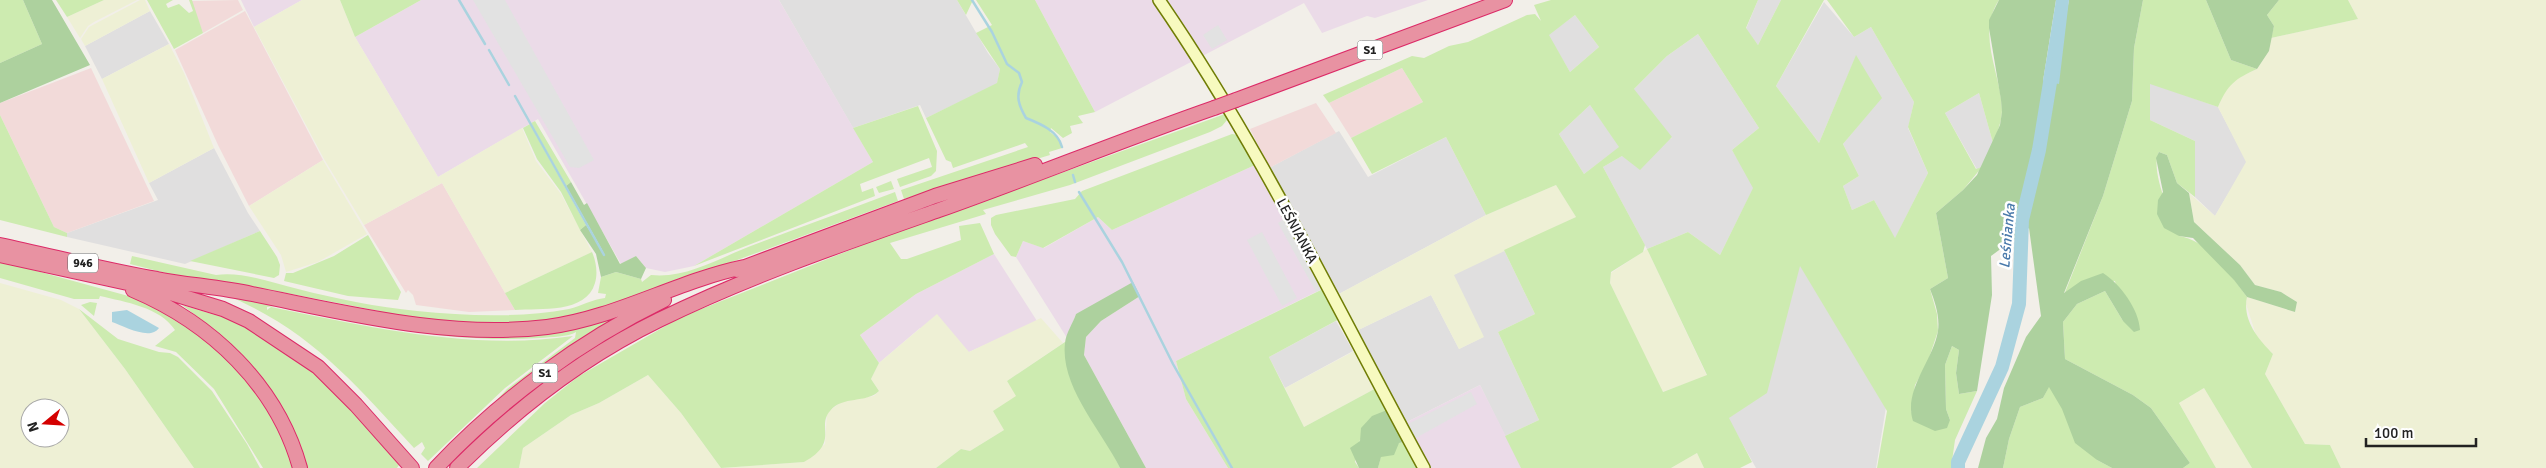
<svg xmlns="http://www.w3.org/2000/svg" width="2546" height="468" font-family="Signika,sans-serif">
	<rect width="100%" height="100%" fill="#f2efe9"/>
	<path fill="#e0dfdf" d="M779,0H957L988,53L1000,69L997,84L926,118L920,105L853,128Z
		M1758,0H1781L1758,45L1746,29Z
		M1824,2L1854,37L1871,27L1914,102L1908,128L1928,173L1895,239L1874,200L1852,210L1843,186L1859,176L1843,144L1881,98L1856,56L1819,143L1776,86Z
		M150,11L169,44L102,79L85,46Z
		M1575,15L1599,47L1570,72L1548,35Z
		M1698,34L1759,128L1732,150L1886,407L1876,468H1756L1728,418L1767,392L1753,189L1720,255L1688,232L1647,249L1603,167L1622,156L1672,138L1633,90L1667,56Z
		M2150,83L2218,107L2247,162L2215,216L2195,197V141L2150,120Z
		M1979,93L1993,143L1979,173L1945,113Z
		M1590,105L1620,147L1584,174L1559,134Z
		M1339,131L1368,177L1446,137L1486,215L1337,295L1269,168Z
		M214,148L248,213L260,231L185,264L67,237V233L158,200L149,183Z
		M1504,250L1535,314L1498,332L1539,420L1505,436L1480,385L1401,425L1352,333L1431,295L1459,349L1483,337L1453,275Z
		M1336,321L1353,351L1285,388L1269,357Z"/>
	<path fill="#f2dad9" d="M238,0L243,10L203,33L191,1Z
		M245,11L323,160L249,206L218,145L175,50Z
		M91,68L154,201L67,233L54,227L0,115V103Z
		M1402,68L1423,102L1351,138L1329,103Z
		M1316,103L1336,133L1269,168L1250,129Z
		M442,183L515,310L469,312L416,305L413,295L408,290L406,293L364,225Z"/>
	<path fill="#ebdbe8" d="M241,0H302L254,27Z
		M421,0H779L873,162L694,266L665,272L646,268L636,256L621,264L538,119L438,177L355,37Z
		M1035,0H1428L1375,18L1367,16L1322,33L1304,3L1095,112Z
		M1255,165L1322,289L1176,361L1186,399L1228,468H1146L1084,355L1086,337L1101,321L1140,296L1076,314L1067,338L1016,257L1023,241L1044,248L1098,217L1112,230Z
		M994,254L1037,321L969,352L920,328L879,363L860,335L916,294Z
		M1480,385L1522,468H1424L1401,425Z"/>
	<path fill="#eef0d5" fill-rule="evenodd" d="M104,0H137L94,22L88,26L80,38L67,17Z
		M140,0H145L150,11L85,46L81,39L89,27Z
		M302,0H340L355,37L438,177L522,128L536,161L561,194L592,252L505,293L442,183L364,225L324,159L254,27Z
		M2348,0H2546V468H2341L2330,445L2305,444L2265,374L2273,354L2257,338L2246,304L2247,297L2295,312L2297,302L2281,292L2255,285L2240,265L2194,222L2189,193L2215,216L2246,162L2218,107L2224,93L2235,79L2257,69L2269,51L2271,38L2358,19Z
		M169,44L184,73L214,148L149,183L102,79Z
		M323,160L367,234L318,262L286,272L281,255L249,206Z
		M1556,185L1576,217L1454,275L1484,337L1459,349L1431,295L1352,333L1337,295L1486,215Z
		M1647,249L1707,376L1662,392L1610,283L1611,273Z
		M0,283L61,300L79,309L125,369L194,468H0ZM30,408H60V438H30Z
		M937,314L969,352L1041,318L1063,343L1007,381L1017,396L1004,430L970,451L961,449L936,468H519L523,448L571,415L599,403L648,375L681,413L721,468L804,462L825,444L827,413L841,402L874,396L879,391L871,379L879,363Z
		M1360,348L1380,386L1304,427L1285,388Z
		M2204,388L2252,468H2216L2179,403Z
		M1697,453L1704,468H1671Z"/>
	<path fill="#cdebb0" fill-rule="evenodd" d="M0,0H23L42,44L0,63Z
		M56,0H104L67,17Z
		M147,0H173L166,4L168,8L179,4L189,13L193,11L189,0H192L203,33L174,49Z
		M340,0H421L355,37Z
		M957,0H973L966,15Z
		M976,0H1035L1095,112L1078,116L1083,123L1070,126L1072,133L1063,138L1051,128L1050,132L1060,140L1062,148L1049,152L1050,155L904,199L901,190L1028,147L1025,143L953,168L951,162L946,160L926,118L997,83L1000,69L976,33L992,25Z
		M1551,0H1758L1746,28L1758,45L1781,0H1824L1776,86L1819,143L1856,55L1882,98L1843,144L1859,176L1843,186L1852,210L1874,200L1895,238L1928,173L1908,127L1914,102L1871,27L1854,37L1827,0H1999C1976,35 2001,72 2002,110C2002,121 1997,133 1993,143L1979,93L1945,113L1976,169L1982,167L1963,190L1936,213L1948,278L1930,289L1937,314L1938,331L1927,364L1915,385L1911,412L1950,420L1946,409L1945,365L1952,346L1959,350L1956,373L1959,394L1977,391L1955,440L1951,468H1877L1887,411L1800,266L1767,393L1729,418L1752,462L1740,468H1704L1697,453L1671,468H1521L1505,436L1539,420L1498,332L1535,314L1504,250L1576,217L1556,185L1486,215L1446,137L1372,174L1351,138L1423,102L1402,68L1329,103L1323,95L1412,56L1424,58L1449,46L1468,42L1527,15L1535,14L1541,21L1534,5ZM1575,15L1599,47L1570,72L1549,35ZM1698,34L1759,128L1732,150L1753,188L1720,255L1688,232L1647,249L1707,375L1663,392L1610,283L1611,272L1643,252L1645,245L1603,167L1622,156L1640,170L1672,137L1634,89L1667,56ZM1590,105L1619,147L1584,174L1559,134Z
		M2143,0H2206L2231,60L2257,69C2235,79 2228,84 2218,107L2150,84V120L2195,141V197L2177,183L2167,155L2159,152C2149,170 2172,218 2179,236C2208,240 2231,275 2247,297C2242,320 2258,339 2273,354L2265,374L2305,444L2330,445L2341,468H2252L2204,388L2179,403L2216,468H2183L2190,463L2151,408L2133,395L2065,359L2063,322L2077,304L2105,291L2123,321L2115,281L2064,295L2103,196L2132,101L2134,48Z
		M2279,0H2348L2358,19L2271,38L2274,26L2267,15Z
		M918,106L937,151L936,171L931,176L900,187L897,179L932,167L929,158L860,184L862,192L873,188L875,196L694,266L873,162L853,128Z
		M1225,114L1227,120L1222,126L1210,132L1070,185L983,210L986,214L890,243L901,259H907L961,240L959,226L980,223L994,254L916,294L860,335L879,363L871,379L879,391C866,404 843,395 830,411C816,427 840,442 804,462L721,468L681,413L648,375L599,403L571,415L523,448L519,468H477L545,403L579,376L681,317L883,237Z
		M0,115L54,227L67,233V237L0,220Z
		M535,121L571,182L566,186L531,123Z
		M530,124L586,225L580,230L561,192L537,159L523,128Z
		M1232,134L1238,135L1255,165L1112,230L1098,217L1043,248L1023,241L1016,257L1011,256L995,234L991,225V218L996,215L1075,199L1082,191Z
		M891,181L894,189L879,193L876,187Z
		M895,192L898,201L579,318C512,330 446,323 379,314V311L234,283L174,275L130,264L132,256L216,275C242,271 272,283 298,289C337,299 377,307 417,311C467,316 520,318 569,309C581,306 593,299 605,298L606,294L598,293L601,277L616,272L641,279L642,282L651,275C688,279 722,256 756,244C802,226 849,210 895,192Z
		M260,231L277,257L280,265L279,275L274,278L190,261Z
		M368,235L401,292L398,300L348,296L284,281L286,273H293L334,256Z
		M592,252C596,261 598,273 595,283C586,314 540,308 515,310L505,293Z
		M0,261L132,297L173,315L216,348L249,382L266,406L297,468H263L214,389L176,352L155,346L175,330C160,307 125,302 100,296L99,299H74L0,278Z
		M1327,287L1343,317L1269,357L1304,427L1380,386L1392,408L1360,440L1355,462L1359,468H1228L1186,399L1176,361Z
		M151,293L235,319L311,367L401,462L397,468H304L266,390ZM179,303L222,317L182,305L223,336L178,305Z
		M226,295L441,332L627,311L571,345L493,404L507,389L575,338L576,332C568,337 551,337 540,338C451,344 362,324 275,306L267,307V310L271,307C369,327 472,351 573,336L505,388L428,461L421,454L425,448L422,442L414,448C354,383 310,330 226,295Z
		M90,302L97,303L94,316L81,305Z
		M79,309L118,339L159,352L170,353L178,357L212,391L247,444L260,468H194L125,369Z
		M1065,342L1066,359L1120,468H936L961,449L970,451L1004,430L993,411L1016,396L1007,381Z
		M2049,386L2097,460L2112,468H2003L2009,439L2020,407L2043,398Z
		M1410,441L1424,468H1378L1381,456L1399,443Z"/>
	<path fill="#add19e" d="M23,0H52L90,65L0,103V63L42,44Z
		M1999,0H2056L2043,81L2053,83L2069,0H2143L2134,48L2132,101L2103,196L2064,293L2081,281L2103,273C2120,284 2139,309 2140,330L2134,332L2123,321L2105,291L2077,304L2063,322L2065,359L2133,395L2151,408L2190,463L2183,468H2112L2097,460L2075,443L2062,409L2049,387L2043,398L2020,407L2009,439L2003,468H1978L1986,438L1997,419L2004,388L2026,337L2041,316L2029,228L1991,256L1992,295L1977,391L1959,394L1956,373L1959,350L1952,346L1945,365L1946,409L1950,420L1947,428L1935,431L1913,421C1903,390 1933,361 1938,331C1940,316 1935,302 1930,289L1948,278L1936,213L1963,190L1977,175L2000,125L2002,112L2001,100L1989,28V20Z
		M2206,0H2279L2267,15L2274,26L2269,51L2257,69L2231,60Z
		M2159,152L2167,155L2177,183L2189,193L2194,222L2240,265L2255,285L2281,292L2297,302L2295,312L2247,297L2234,280L2193,238L2179,236L2164,228L2157,214L2158,200L2163,192L2156,158Z
		M571,182L584,205L587,203L620,264L636,256L646,268L641,279L616,272L601,277L596,254L580,230L586,225L605,255L566,186Z
		M1133,282L1140,296L1101,321L1086,337L1084,355L1146,468H1120C1102,431 1060,387 1065,343C1066,333 1073,323 1076,314Z
		M1392,408L1410,441L1399,443L1394,455L1381,457L1378,468H1359L1350,448L1360,441L1361,428L1372,416Z"/>
	<path fill="#e2e2e2" d="M473,0H505L594,160L579,168L570,167Z
		M1218,25L1227,40L1212,49L1203,35Z
		M1284,219L1322,289L1316,292L1278,223Z
		M1262,232L1297,298L1282,306L1247,240Z
		M1471,392L1477,404L1414,439L1406,425Z"/>
	<path fill="#aad3df" d="M2056,0H2069L2059,84L2043,81Z
		M127,310L159,328C150,341 124,326 112,322V312Z"/>
	<g fill="none" stroke-linecap="round" stroke-linejoin="round">
		<path stroke="#aad3df" stroke-width="2.5" d="M459,0L485,44
			M972,0L992,32L1007,64L1019,73L1022,82C1015,96 1019,106 1026,118C1041,124 1058,131 1062,147
			M489,50L509,85
			M515,96L604,255
			M1073,175L1075,182
			M1079,192L1122,262L1173,364L1232,468"/>
		<path stroke="#aad3df" stroke-width="14" d="M1958,468V462L2002,367L2019,304L2022,220L2039,150L2053,64"/>
		<defs>
			<path id="secondary" d="M1159,0C1261,148 1338,311 1424,468"/>
			<path id="highway" d="M1236,100L1505,0
				M0,245C52,256 104,270 157,279C188,285 220,287 252,294C348,313 448,339 547,327C616,318 677,281 744,267
				M0,255L164,291L223,309L249,321L318,367L356,405L412,468
				M737,270L935,196L1035,165
				M133,290C211,323 277,385 300,468
				M436,468C500,400 580,341 664,300
				M457,468C515,410 585,356 659,320C749,276 845,243 939,210C1032,177 1122,140 1214,108"/>
		</defs>
		<use href="#secondary" stroke="#707d05" stroke-width="14"/>
		<use href="#highway" stroke="#dc2a67" stroke-width="16"/>
		<use href="#secondary" stroke="#f7fabf" stroke-width="11"/>
		<use href="#highway" stroke="#e892a2" stroke-width="14"/>
		<defs>
			<path id="highway-bridge" d="M1214,108L1236,100"/>
		</defs>
		<use href="#highway-bridge" stroke="#dc2a67" stroke-width="16" stroke-linecap="butt"/>
		<use href="#highway-bridge" stroke="#e892a2" stroke-width="14"/>
	</g>
	<g text-anchor="middle" dominant-baseline="central" stroke-width="5" stroke-linejoin="round" paint-order="stroke">
		<g fill="#fff" stroke="#646464" stroke-width="1">
			<rect x="1357.5" y="40.5" width="25" height="19" rx="4"/>
			<rect x="68" y="253.5" width="30" height="19" rx="4"/>
			<rect x="532.5" y="363.5" width="25" height="19" rx="4"/>
		</g>
		<g font-size="12" font-weight="bold" fill="#222">
			<text x="1370" y="50">S1</text>
			<text x="83" y="263">946</text>
			<text x="545" y="373">S1</text>
		</g>
		<g font-size="14" fill="#222" stroke="#fff">
			<text transform="translate(1297 231) rotate(62)">LEŚNIANKA</text>
		</g>
		<g font-size="15" font-style="italic" fill="#4a7aab" stroke="#fff">
			<text transform="translate(2007 236) rotate(-85)">Leśnianka</text>
		</g>
	</g>
	<g transform="translate(45 423) rotate(252)"><circle r="24" fill="#ffffff" stroke="#a7a7a7"/>
	<path d="M0-4L9 19L0 12L-9 19Z" fill="#d40000"/>
	<text y="-8" font-size="14" font-weight="bold" text-anchor="middle" fill="#222222">N</text>
	</g>
	<path d="M2366 438v8h110v-8" fill="none" stroke="#222222" stroke-width="2.5"/>
	<text x="2374" y="438" font-size="15" fill="#222222" stroke="#ffffff" stroke-width="4" paint-order="stroke">100 m</text>
</svg>
